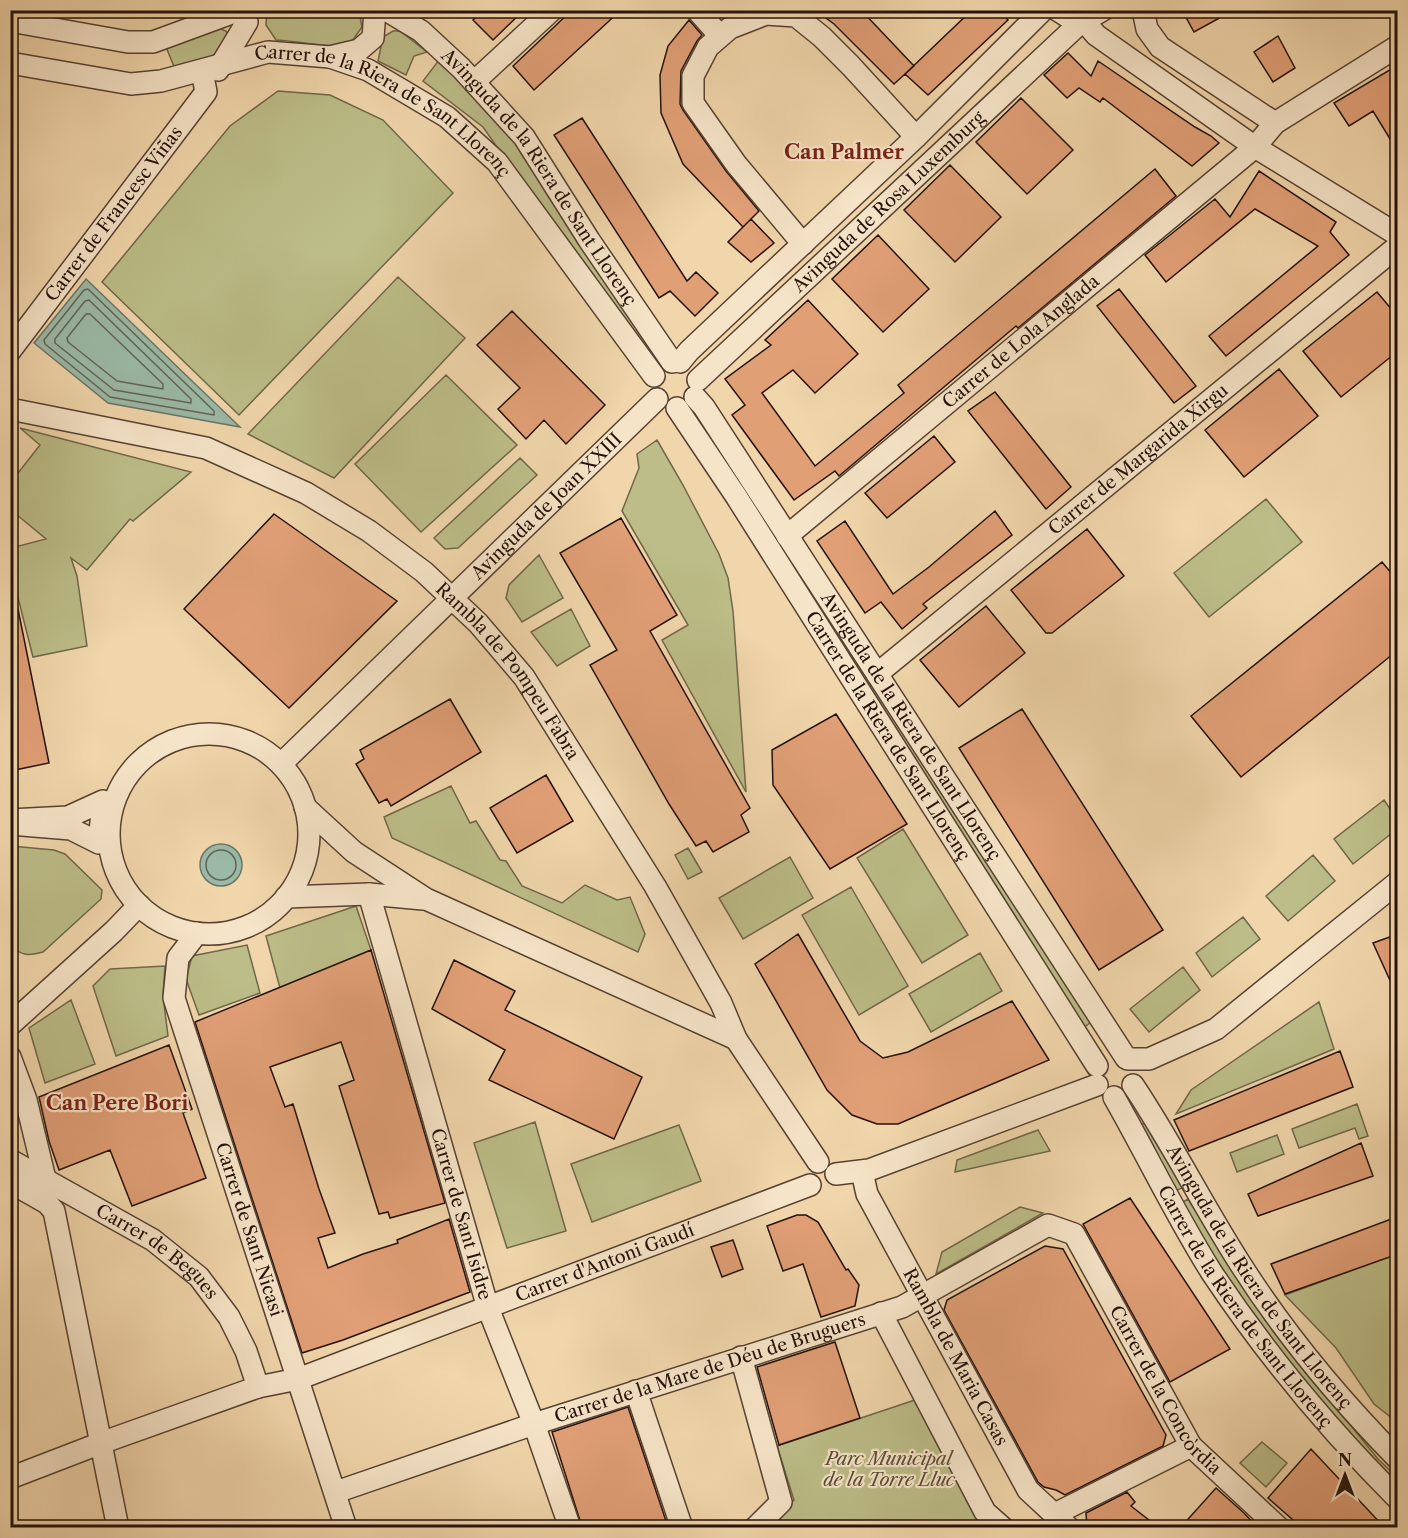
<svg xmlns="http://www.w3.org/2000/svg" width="1408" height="1538" font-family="'Libre Caslon Text',serif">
	<rect width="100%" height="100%" fill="#f1d6ab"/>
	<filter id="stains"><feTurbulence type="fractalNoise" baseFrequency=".00333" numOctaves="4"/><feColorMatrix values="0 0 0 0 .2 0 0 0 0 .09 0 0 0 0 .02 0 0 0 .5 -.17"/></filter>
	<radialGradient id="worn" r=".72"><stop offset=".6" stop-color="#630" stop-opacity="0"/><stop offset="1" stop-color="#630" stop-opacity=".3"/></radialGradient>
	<path fill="#bcbd88" stroke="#706749" stroke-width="1.5" d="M267,10L359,11L362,27L350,44C326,49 301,41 276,40L266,25Z
		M216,27L226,31L230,41L224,53L175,69L166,47Z
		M393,31H400L427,52L414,56L406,75L378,61L383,37Z
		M439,60L500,116L650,342L640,350L483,127L423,81Z
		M278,91L330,95L383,120L453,193L239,415L102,282L230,126Z
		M398,277L465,338L334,478L248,434Z
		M446,375L517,445L421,532L355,464Z
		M705,420L1091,1022L1082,1029L696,427Z
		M20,428L191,472L133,521L130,519L87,570L71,558L77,576L87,646L33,657L11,570V548L46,539L11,510V482L40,445Z
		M657,440L683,485L719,554L728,578L733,611L746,792L662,640L688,625L622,511L639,468L637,454Z
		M520,458L537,475L458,548L445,549L434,538Z
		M1266,499L1302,542L1209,617L1174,573Z
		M539,555L563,598L522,622L506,598L509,585Z
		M571,609L590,646L557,666L531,632Z
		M451,786L470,823L476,821L500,860L506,861L522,886L562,903L585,885L617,900L630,897L645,934L638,952L392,838L384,817Z
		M1384,800L1397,819V829L1353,864L1334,839Z
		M903,829L968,935L922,963L857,858Z
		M11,846L54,850L65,854L102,890L101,899L43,952C29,956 22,956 11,946Z
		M688,848L702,872L688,879L675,855Z
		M1313,855L1335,881L1288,921L1266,896Z
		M790,857L813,898L743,939L719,898Z
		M851,887L908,986L859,1015L802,915Z
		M356,906L371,950L280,988L266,936Z
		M1243,917L1260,939L1212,977L1196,953Z
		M247,945L260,993L199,1015L186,979L192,956Z
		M980,953L1002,991L931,1032L909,994Z
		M165,966L163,996L168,1036L116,1056L93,986L110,969Z
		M1183,967L1200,990L1149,1032L1130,1009Z
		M71,1000L95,1064L45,1083L29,1028Z
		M1319,1002L1334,1049L1176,1114L1191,1090Z
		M1357,1104L1368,1136L1359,1139L1355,1128L1299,1148L1292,1129Z
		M1148,1121L1182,1188L1173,1192L1139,1126Z
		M535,1122L566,1231L507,1248L474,1143Z
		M679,1125L701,1181L592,1222L571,1164Z
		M1038,1130L1050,1151L955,1172L957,1160Z
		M1277,1135L1284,1154L1237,1172L1230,1153Z
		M1188,1199L1265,1320L1378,1459L1397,1477V1490L1255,1322L1181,1203Z
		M1020,1207L1043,1213L936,1274L942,1252Z
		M1397,1254V1422L1374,1404L1336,1348L1285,1295Z
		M918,1399L988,1528H768L794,1500L777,1446Z
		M1262,1442L1287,1463L1266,1487L1240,1463Z"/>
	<path fill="#9bb9a6" stroke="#6b7668" stroke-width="1.5" d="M86,279L240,427L108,403L34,343Z
		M200 865a21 21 0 1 1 42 0a21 21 0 1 1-42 0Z"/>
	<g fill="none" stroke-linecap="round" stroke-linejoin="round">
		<path stroke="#606558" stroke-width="1.5" d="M88,289L214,411V415L110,397L45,344L44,340L84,290Z
			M89,300L191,399V403L114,390L55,343V339L85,301Z
			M86,314H90L163,384V389L117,381L68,342L67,338Z
			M206 865a15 15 0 1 1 30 0a15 15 0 1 1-30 0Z"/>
	</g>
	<path fill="#e19f76" stroke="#24110a" stroke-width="1.5" d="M483,10H524L493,40L473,20Z
		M572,10H621L534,90L513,66Z
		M815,10H861L914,66L894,84L834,24Z
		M972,10H999L1008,20L928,95L905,74Z
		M1182,10H1234L1194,32Z
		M689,20L702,35L697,41L681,71L680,104L683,110L726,171L759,211L743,227L683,164L661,113L660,75L668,46Z
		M1278,36L1295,68L1273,82L1254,52Z
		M1068,53L1091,76L1098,61L1195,127L1211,136L1219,143L1192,166L1103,98L1100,102L1079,88L1067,98L1044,75Z
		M1398,65V152L1373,111L1349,126L1334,103Z
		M1021,98L1073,150L1027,194L976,142Z
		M582,118L687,281L696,272L718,293L695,316L670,291L659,298L554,135Z
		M950,165L1001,217L955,262L904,210Z
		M1155,169L1176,196L1018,328L1016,326L839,476L835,471L794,500L732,415L745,405L725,379L771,345L765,340L808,300L858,354L815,393L793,370L762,393L815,466L904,393L898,385Z
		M1259,171L1336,222L1330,232L1349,255L1226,356L1209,336L1318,246L1255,209L1166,282L1145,255L1215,199L1230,217Z
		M751,219L774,243L751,262L728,242Z
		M878,235L929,289L883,332L832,279Z
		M1119,289L1196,386L1174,403L1097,306Z
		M1377,292L1398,317V351L1341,397L1303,351Z
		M512,311L605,405L566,444L544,420L526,439L498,409L520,388L477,345Z
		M1279,369L1318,416L1244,477L1205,430Z
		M995,392L1071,487L1046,509L968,411Z
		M934,436L955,462L887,518L865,493Z
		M995,511L1012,535L923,604L927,608L902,629L881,602L865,613L817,541L845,521L893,594L929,567Z
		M274,514L397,601L289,708L184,609Z
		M621,518L677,615L650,631L750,808L741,815L749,832L713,852L706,841L696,846L669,804L590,665L617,650L560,553Z
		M1087,529L1124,576L1052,633H1046L1011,590Z
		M1382,562L1398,581V650L1241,777L1191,716Z
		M986,606L1025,653L959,707L920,660Z
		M18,609L49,763L10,771V610Z
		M450,699L481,752L391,806L387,799L379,803L356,764L364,759L360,750Z
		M1022,709L1163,930L1099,970L959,748Z
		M836,714L907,824L830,869L773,785L772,750Z
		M546,775L573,821L517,853L490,808Z
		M798,934L860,1041L883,1058L908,1052L1012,1001L1049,1060L898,1124H877L852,1115L827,1090L755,964Z
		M1398,934V998L1373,943Z
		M371,950L445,1203L390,1218L388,1212L379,1214L339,1086L354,1080L341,1042L270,1067L285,1107L293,1104L319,1189L335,1233L318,1238L328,1268L363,1254L398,1243L397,1240L449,1219L470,1292L343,1340L302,1353L195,1022Z
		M454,960L515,991L505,1010L642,1077L614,1139L489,1080L505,1050L432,1009Z
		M169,1045L192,1109L183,1113L206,1178L132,1206L110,1150L59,1170L49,1141L39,1097Z
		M1340,1051L1353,1087L1189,1151L1174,1120Z
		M1361,1143L1373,1176L1258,1216L1248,1194Z
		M1130,1198L1230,1349L1170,1382L1083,1224Z
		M797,1215H806L818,1222L846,1270L848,1269L859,1285L855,1306L821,1317L803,1264L783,1271L767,1226Z
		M1394,1218L1398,1229V1254L1285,1294L1271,1264Z
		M733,1240L743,1269L722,1277L711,1247Z
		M1045,1246L1063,1249L1166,1435L1163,1446L1065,1495L1056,1490L1044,1487L1038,1482L944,1310L947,1300Z
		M835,1342L860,1418L779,1445L757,1367Z
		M628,1407L668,1527H582L552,1432Z
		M1311,1449L1384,1527H1301L1268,1498Z
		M1216,1488L1244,1513L1257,1527H1181Z
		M1127,1492L1135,1502L1131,1506L1158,1527H1087L1086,1513Z"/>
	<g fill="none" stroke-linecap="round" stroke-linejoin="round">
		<defs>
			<g id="street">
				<path id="s1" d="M386,10L421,31L461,68L524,137L589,240L672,362"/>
				<path d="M697,10L720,36"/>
				<path d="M1057,10L1079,24L1103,10"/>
				<path d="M1143,10L1147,29L1160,47L1275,123"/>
				<path d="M10,21L128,42H153L240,10"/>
				<path d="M1085,22L1096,35L1255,147L1398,235"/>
				<path d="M330,57L359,50L373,38L375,10"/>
				<path id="s2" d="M10,63L131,84L161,81L268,52L330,57L368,70L447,117L497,162L654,376"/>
				<path d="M218,70L247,22"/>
				<path d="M474,82L552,10"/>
				<path d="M803,244L736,164L693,103V76L708,47L730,28L766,14L796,16L822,37L851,66L916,137"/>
				<path id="s3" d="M10,351L206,92L202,71"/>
				<path d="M680,362L689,351L916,137L1043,10"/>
				<path id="s4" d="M698,380L1079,24"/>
				<path id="s5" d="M695,397L704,407L1126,1058"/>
				<path id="s6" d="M677,408L736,496L1097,1066"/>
				<path id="s7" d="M10,409L206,448L306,493L369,531L424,572L478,623L524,677L655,886L721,1003L736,1039L818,1162"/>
				<path id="s8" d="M787,536L1255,147L1275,123L1398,46"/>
				<path id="s9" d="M877,674L1398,246"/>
				<circle cx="209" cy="834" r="100"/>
				<path id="s10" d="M281,764L657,399"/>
				<path d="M305,807L354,852L426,899L736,1039"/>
				<path d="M10,820L68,817L103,801L99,843L71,829L10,824"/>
				<path id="s11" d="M369,894L488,1308L534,1424L570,1528"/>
				<path d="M286,897L369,894L423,899"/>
				<path id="s12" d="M197,933L178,958L174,998L346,1528"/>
				<path d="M10,1025L114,931L139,905"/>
				<path d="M10,1057L26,1100L45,1179"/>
				<path d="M1128,1059H1149L1216,1029L1398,882"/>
				<path id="s13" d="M1133,1085C1172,1143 1203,1206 1241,1265C1285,1334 1340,1400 1398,1459"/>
				<path id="s14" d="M1114,1097C1147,1155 1176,1216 1212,1273C1266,1354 1329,1430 1398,1499"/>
				<path id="s15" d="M10,1160L153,1240L199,1277L229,1317L246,1351L258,1387"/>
				<path id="s16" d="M862,1172L867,1194L1028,1490L1069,1528"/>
				<path d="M836,1174L869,1170L1097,1085"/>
				<path d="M10,1182L47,1203L54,1211L118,1528"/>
				<path d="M881,1313L985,1512L1003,1528"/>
				<path d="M741,1357L781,1502L755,1528"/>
				<path d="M636,1391L682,1528"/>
				<path id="s17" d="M10,1478L101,1443L258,1387L298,1379L810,1185"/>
				<path id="s18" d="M336,1492L534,1424L902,1307L1048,1225L1074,1234L1191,1446L1279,1528"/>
				<path d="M1055,1514L1191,1446"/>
			</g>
		</defs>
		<use href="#street" stroke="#574232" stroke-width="24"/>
		<use href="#street" stroke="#f6e4c8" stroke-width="21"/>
	</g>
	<g text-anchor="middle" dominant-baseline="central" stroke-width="4.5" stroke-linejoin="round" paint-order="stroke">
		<g font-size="18" fill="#24110a" stroke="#f6e4c8">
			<text stroke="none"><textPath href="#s2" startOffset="396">Carrer de la Riera de Sant Llorenç</textPath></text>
			<text stroke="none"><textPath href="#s1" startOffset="230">Avinguda de la Riera de Sant Llorenç</textPath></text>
			<text stroke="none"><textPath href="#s4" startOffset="261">Avinguda de Rosa Luxemburg</textPath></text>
			<text stroke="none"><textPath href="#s3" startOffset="172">Carrer de Francesc Viñas</textPath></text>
			<text stroke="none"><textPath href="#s8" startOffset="304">Carrer de Lola Anglada</textPath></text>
			<text stroke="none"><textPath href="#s9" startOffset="338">Carrer de Margarida Xirgu</textPath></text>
			<text stroke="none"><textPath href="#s10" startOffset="370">Avinguda de Joan XXIII</textPath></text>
			<text stroke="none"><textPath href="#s7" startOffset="582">Rambla de Pompeu Fabra</textPath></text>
			<text stroke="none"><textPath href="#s5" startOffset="394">Avinguda de la Riera de Sant Llorenç</textPath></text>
			<text stroke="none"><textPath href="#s6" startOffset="390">Carrer de la Riera de Sant Llorenç</textPath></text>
			<text stroke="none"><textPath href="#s11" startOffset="333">Carrer de Sant Isidre</textPath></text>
			<text stroke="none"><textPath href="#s12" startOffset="315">Carrer de Sant Nicasi</textPath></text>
			<text stroke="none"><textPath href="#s15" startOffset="174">Carrer de Begues</textPath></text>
			<text stroke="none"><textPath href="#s17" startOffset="633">Carrer d'Antoni Gaudí</textPath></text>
			<text stroke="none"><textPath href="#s13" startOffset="230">Avinguda de la Riera de Sant Llorenç</textPath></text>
			<text stroke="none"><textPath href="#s14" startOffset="248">Carrer de la Riera de Sant Llorenç</textPath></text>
			<text stroke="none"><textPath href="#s16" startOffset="208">Rambla de Maria Casas</textPath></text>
			<text stroke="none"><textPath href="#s18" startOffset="394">Carrer de la Mare de Déu de Bruguers</textPath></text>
			<text stroke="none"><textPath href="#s18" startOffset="972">Carrer de la Concòrdia</textPath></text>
		</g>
		<g font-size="18" font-style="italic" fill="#594d36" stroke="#f6e4c8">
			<text x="889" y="1459">Parc Municipal<tspan x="889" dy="21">de la Torre Lluc</tspan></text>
		</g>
		<g font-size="20" font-weight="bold" fill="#7a1f14" stroke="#f6e4c8">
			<text x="844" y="152">Can Palmer</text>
			<text x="117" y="1103">Can Pere Bori</text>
		</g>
	</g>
	<rect width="1408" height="1538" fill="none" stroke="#f1d6ab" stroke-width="36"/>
	<rect x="12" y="12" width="1384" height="1514" fill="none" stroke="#24110a" stroke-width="3"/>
	<rect x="18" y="18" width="1372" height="1502" fill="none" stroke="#24110a" stroke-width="1.5"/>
	<g transform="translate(1345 1475)" stroke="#f6e4c8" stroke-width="4.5" paint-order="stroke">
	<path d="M0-4.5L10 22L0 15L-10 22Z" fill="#24110a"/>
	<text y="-9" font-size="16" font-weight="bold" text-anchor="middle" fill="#24110a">N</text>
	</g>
	<rect width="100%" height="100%" filter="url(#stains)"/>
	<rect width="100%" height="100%" fill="url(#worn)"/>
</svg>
